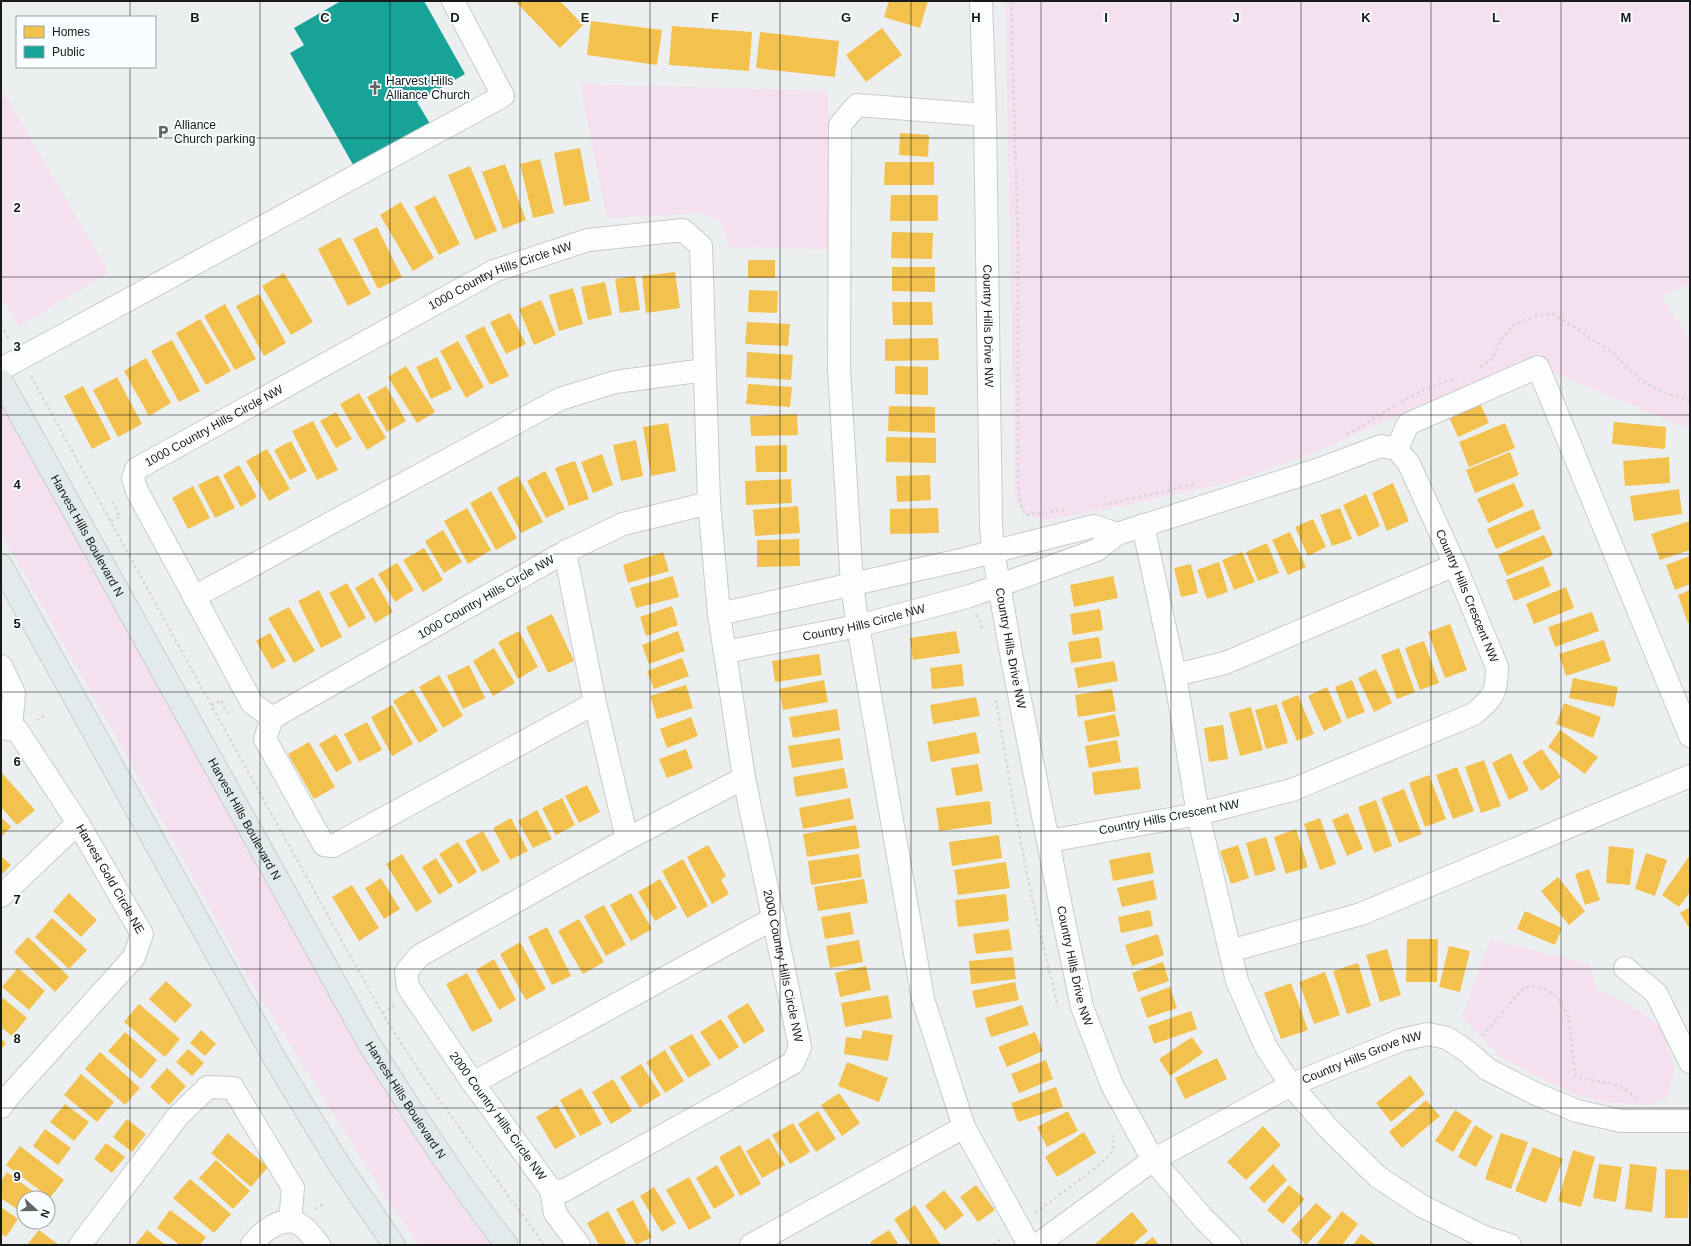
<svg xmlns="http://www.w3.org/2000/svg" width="1691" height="1246" font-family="Arial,sans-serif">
	<rect width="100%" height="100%" fill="#eceff0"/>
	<path fill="#f5e0ef" d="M1005,1H1690V284L1661,296L1690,341V429L1552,372L1541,352L1323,449L1236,481L1112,508L1045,520L1026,515L1014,495L1012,333Z
		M580,84L828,91L830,249L729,247L720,221L703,213L607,218Z
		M1,88L109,273L19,326L1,296Z
		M1,404L67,518L265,881L401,1117L464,1210L492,1245H419L393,1208L249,979L121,745L1,533Z
		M1490,940L1589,964L1597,989L1633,1007L1662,1028L1675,1069L1667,1098L1647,1105L1604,1102L1577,1095L1543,1080L1503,1059L1462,1017Z"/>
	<path fill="#f2c14e" d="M515,1H560L583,25L560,48Z
		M889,1H928L920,28L884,17Z
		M591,21L662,30L657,65L587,55Z
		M672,26L752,32L749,71L669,65Z
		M882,28L902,55L866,82L846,55Z
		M760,32L839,41L835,77L756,68Z
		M900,133L929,135L928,157L899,155Z
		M580,148L590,201L564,206L554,153Z
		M540,159L554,213L533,218L520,164Z
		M885,162H934V185H884Z
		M505,164L526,220L503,229L482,172Z
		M470,166L497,231L475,240L448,175Z
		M891,195H938V221H890Z
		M435,196L460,244L439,255L414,207Z
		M401,202L434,258L413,271L380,215Z
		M377,227L402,277L378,289L353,239Z
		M892,232L933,233L932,259L891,258Z
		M340,237L371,294L348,306L318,249Z
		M748,260H775V278H748Z
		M892,267H935V292L892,291Z
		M675,272L680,308L646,313L642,276Z
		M284,273L313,322L291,335L262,286Z
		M635,276L640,310L620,313L615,279Z
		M605,282L612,315L588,320L581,287Z
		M573,288L583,324L559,331L549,295Z
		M749,290L778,291L777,313L748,312Z
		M259,294L286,343L264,356L236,306Z
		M541,300L556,335L534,345L519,309Z
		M892,302H932L933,325H893Z
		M225,304L256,359L235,370L204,316Z
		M510,313L526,344L506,354L490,322Z
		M200,319L231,371L206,385L176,333Z
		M747,322L790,324L788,346L745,344Z
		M484,326L509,376L490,385L465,336Z
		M938,338L939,360L885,361V339Z
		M172,340L200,391L179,402L151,351Z
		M458,341L484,387L466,398L440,351Z
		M747,352L793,355L791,380L746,377Z
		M437,357L452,389L431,399L416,367Z
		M146,358L171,403L149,416L124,371Z
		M406,366L435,412L417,423L388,377Z
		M895,366L928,367V395L895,394Z
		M117,377L142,424L118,437L93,390Z
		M748,384L792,387L790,407L746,404Z
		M83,386L111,439L92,449L64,396Z
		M386,386L406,421L387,432L367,397Z
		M359,393L386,438L367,450L340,404Z
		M1478,399L1489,423L1458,437L1447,413Z
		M889,406L935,407V433L888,431Z
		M336,412L352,439L336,448L320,421Z
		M797,414L798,435L751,436L750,416Z
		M313,421L338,470L317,480L292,431Z
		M1614,422L1666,427L1665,449L1612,444Z
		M668,423L676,471L651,476L643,427Z
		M1505,423L1515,448L1469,467L1459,442Z
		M886,437L936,438V463L886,462Z
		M636,440L643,476L621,481L613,445Z
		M291,441L307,471L290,480L274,450Z
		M787,445V472H756L755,446Z
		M267,449L290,489L269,501L246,461Z
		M1510,452L1519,475L1475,493L1466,470Z
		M602,454L613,485L593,493L581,462Z
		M1669,457L1670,483L1625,486L1623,461Z
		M575,461L589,499L569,506L555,468Z
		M239,465L257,497L241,507L223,475Z
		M545,471L565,509L546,518L527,481Z
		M218,475L235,508L215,518L198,485Z
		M930,475L931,500L897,502L896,476Z
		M518,476L543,522L521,533L497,488Z
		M791,479L792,503L746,505L745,481Z
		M1393,483L1409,521L1387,531L1372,493Z
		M1514,483L1524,506L1488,523L1477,499Z
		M193,486L210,518L188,529L172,498Z
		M1679,489L1682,514L1634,521L1630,496Z
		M491,491L517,538L496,550L470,503Z
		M1366,494L1380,526L1358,537L1343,505Z
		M798,506L800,533L755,536L753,510Z
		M467,508L491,550L468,564L444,521Z
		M938,508L939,533L890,534V509Z
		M1340,508L1352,539L1332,546L1320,515Z
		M1533,509L1541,529L1496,549L1487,529Z
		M1313,519L1326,547L1308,556L1295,527Z
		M1690,521V550L1660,560L1651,534Z
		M443,530L462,562L444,573L425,541Z
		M1290,532L1306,567L1288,575L1272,540Z
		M1544,535L1553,555L1507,576L1498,555Z
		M799,539L800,566L757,567V540Z
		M1267,543L1279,573L1258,581L1246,552Z
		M424,548L443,580L423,592L403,560Z
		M663,552L669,571L628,583L623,565Z
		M1242,552L1255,582L1234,590L1222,560Z
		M1690,556V584L1675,590L1666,565Z
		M1219,562L1228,592L1207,599L1197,570Z
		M397,563L414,590L395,602L378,574Z
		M1191,564L1198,593L1181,597L1174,568Z
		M1543,566L1551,586L1514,601L1506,580Z
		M673,576L679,597L636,608L630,588Z
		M1113,576L1118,598L1074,607L1070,585Z
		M373,577L393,612L375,623L355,588Z
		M347,583L366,618L349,628L329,593Z
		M1566,587L1574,608L1534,624L1526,604Z
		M319,590L342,637L321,648L298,601Z
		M1690,590V622L1688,623L1678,595Z
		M672,606L678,625L646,636L640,617Z
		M289,607L315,651L294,663L268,618Z
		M1100,609L1103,630L1073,635L1070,614Z
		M1592,612L1599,631L1555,647L1548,627Z
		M552,614L574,661L548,673L526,627Z
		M1450,624L1467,670L1445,678L1428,632Z
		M519,631L538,667L518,679L498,642Z
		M678,631L685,651L649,664L642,645Z
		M956,631L960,653L913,660L910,638Z
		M270,633L286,661L272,669L256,641Z
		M1099,637L1102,658L1071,663L1068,642Z
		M1604,640L1611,661L1566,676L1559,654Z
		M1424,641L1439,683L1420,690L1405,648Z
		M494,648L515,683L493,696L473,661Z
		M1399,648L1415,692L1397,699L1381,655Z
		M819,654L822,675L775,682L772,661Z
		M682,658L689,676L654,689L647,671Z
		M1114,661L1118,681L1078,688L1074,668Z
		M962,664L964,686L932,689L930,668Z
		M469,665L485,698L463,709L447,676Z
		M1376,669L1392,703L1374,712L1358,678Z
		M439,675L463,716L443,728L419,687Z
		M1573,678L1618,687L1614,707L1569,698Z
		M824,680L828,702L783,710L779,689Z
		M1352,680L1365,712L1347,719L1335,687Z
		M686,685L693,708L657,719L650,696Z
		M1327,687L1342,722L1324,731L1308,696Z
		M413,689L438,731L419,743L393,701Z
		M1112,689L1116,711L1078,717L1075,695Z
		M1298,695L1314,734L1297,741L1281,702Z
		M976,697L980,716L933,724L930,705Z
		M1564,703L1601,717L1593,738L1556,724Z
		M1277,704L1288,743L1266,749L1255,710Z
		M392,705L413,744L392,756L371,717Z
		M1251,707L1263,750L1240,756L1229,713Z
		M837,709L840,730L793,738L789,717Z
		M1115,714L1120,736L1088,742L1084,721Z
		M691,717L698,736L667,748L660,729Z
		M367,722L382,750L359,762L344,734Z
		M1223,725L1228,759L1209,762L1204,728Z
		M1560,730L1598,757L1585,774L1548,747Z
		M976,732L980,753L931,762L927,742Z
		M336,734L352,763L336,772L319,744Z
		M840,738L843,760L792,768L788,746Z
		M1117,740L1121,762L1089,768L1085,746Z
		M309,742L335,787L314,799L288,754Z
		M686,749L693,768L667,778L659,759Z
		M1542,749L1561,777L1541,791L1522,762Z
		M1511,753L1529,790L1509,800L1492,763Z
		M1484,760L1501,806L1481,813L1465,767Z
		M978,764L983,791L956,796L951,768Z
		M1138,767L1141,789L1094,795L1092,772Z
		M1457,767L1474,811L1453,819L1436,775Z
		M844,768L848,788L796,797L793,777Z
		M1,772L35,810L17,825L1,807Z
		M1429,775L1446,819L1425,827L1409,783Z
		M587,785L600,812L579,823L565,796Z
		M1404,789L1422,834L1399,843L1381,798Z
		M562,798L575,825L556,835L542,808Z
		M850,798L854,819L803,829L799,808Z
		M1376,800L1392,846L1374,853L1358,807Z
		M990,801L992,824L939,831L936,808Z
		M537,810L552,839L533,848L518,821Z
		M1348,813L1363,849L1347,856L1332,820Z
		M1,817L11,827L1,837Z
		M511,818L528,851L510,860L493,828Z
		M1320,818L1336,864L1320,870L1304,824Z
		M856,825L860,848L807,857L803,834Z
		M1296,829L1308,867L1286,874L1274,837Z
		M483,831L500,862L482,872L465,841Z
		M999,835L1002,858L952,866L949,842Z
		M1266,837L1276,870L1255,876L1246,843Z
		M458,842L477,872L459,884L439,854Z
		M708,845L726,876L721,880L729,894L712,904L687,857Z
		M1238,845L1249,878L1231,884L1220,851Z
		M1609,846L1634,849L1630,885L1606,883Z
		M1150,852L1154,873L1113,881L1109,860Z
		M1646,853L1667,860L1655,896L1635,889Z
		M402,854L432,902L416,912L386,864Z
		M859,854L862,877L811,885L808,861Z
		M1690,855V892L1679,907L1662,895Z
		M1,856L11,865L1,875Z
		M436,858L453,886L439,895L422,867Z
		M683,859L708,906L687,918L662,871Z
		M1006,862L1010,888L958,895L954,870Z
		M1589,869L1600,900L1585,905L1575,874Z
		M1558,877L1585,911L1569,925L1541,891Z
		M381,878L400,909L384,919L365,888Z
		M660,879L677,908L655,921L638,892Z
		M864,879L868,903L818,911L814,887Z
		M1153,880L1157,899L1122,907L1117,888Z
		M352,885L379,928L359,941L332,897Z
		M69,893L97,920L81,937L53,911Z
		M631,893L652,929L631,941L610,905Z
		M1006,894L1009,921L958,927L955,900Z
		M604,905L626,945L606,956L584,916Z
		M1690,907V929L1680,913Z
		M1150,910L1153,926L1121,933L1118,917Z
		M1525,911L1562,928L1555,945L1517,929Z
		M850,912L854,934L825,939L821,917Z
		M52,918L87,950L69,969L35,937Z
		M579,919L604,962L583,974L558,931Z
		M547,927L571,976L552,985L528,937Z
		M1009,929L1012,950L976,954L973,934Z
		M1158,934L1164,955L1132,966L1125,945Z
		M28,937L69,977L55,992L14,952Z
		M1407,939H1438L1437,982H1406Z
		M859,940L863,962L830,968L826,946Z
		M520,942L546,989L526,1000L500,954Z
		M1449,946L1470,951L1460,992L1439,987Z
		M1387,949L1401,995L1380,1002L1366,955Z
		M1013,957L1016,979L971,984L969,961Z
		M494,959L516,1000L499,1010L476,970Z
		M1163,962L1169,981L1138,992L1132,973Z
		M1358,963L1371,1006L1347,1014L1333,971Z
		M866,966L871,990L840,997L835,973Z
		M18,968L45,991L29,1010L2,987Z
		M1325,972L1340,1015L1314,1024L1299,982Z
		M467,973L493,1021L472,1032L446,984Z
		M166,981L192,1005L175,1023L149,999Z
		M1015,982L1019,1000L976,1008L972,991Z
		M1291,983L1308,1030L1281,1039L1264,993Z
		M1170,987L1177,1008L1147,1018L1140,998Z
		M888,995L892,1018L845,1027L841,1003Z
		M3,998L27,1018L12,1036L1,1027V1000Z
		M748,1003L765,1031L744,1044L727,1016Z
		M139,1004L180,1039L165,1057L124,1022Z
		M1022,1005L1029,1025L991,1037L985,1018Z
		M1191,1011L1197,1029L1154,1044L1148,1026Z
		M721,1019L739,1047L719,1060L700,1032Z
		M201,1030L216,1044L205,1056L190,1043Z
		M863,1030L893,1035L888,1061L844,1054L846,1037L861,1039Z
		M125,1032L157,1060L141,1079L108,1051Z
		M1035,1032L1043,1051L1007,1067L998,1047Z
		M692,1034L711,1065L688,1078L669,1047Z
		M1192,1037L1203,1053L1170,1076L1159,1059Z
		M1,1039L6,1043L1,1049Z
		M188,1049L204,1063L192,1076L176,1062Z
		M665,1050L684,1081L665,1093L646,1062Z
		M100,1052L140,1088L125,1105L85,1069Z
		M1217,1058L1227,1079L1185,1099L1175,1078Z
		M1046,1060L1053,1079L1019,1093L1011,1074Z
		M847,1062L888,1078L879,1102L838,1086Z
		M641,1064L661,1095L640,1108L620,1077Z
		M167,1068L186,1086L169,1105L150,1087Z
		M81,1074L114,1102L97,1122L64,1095Z
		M1410,1075L1425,1094L1391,1122L1376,1103Z
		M613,1079L632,1111L611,1124L592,1092Z
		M1056,1087L1063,1107L1018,1122L1011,1103Z
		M581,1088L602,1124L580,1136L560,1100Z
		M839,1093L860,1123L842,1136L821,1105Z
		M1426,1100L1440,1116L1402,1148L1389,1132Z
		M65,1104L89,1122L74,1141L50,1122Z
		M557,1105L576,1137L555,1149L536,1117Z
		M1455,1110L1472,1121L1453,1152L1435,1141Z
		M818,1111L836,1139L816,1152L798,1124Z
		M1068,1111L1078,1131L1047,1147L1037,1127Z
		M127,1119L146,1134L132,1152L113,1137Z
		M793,1123L810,1152L790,1164L772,1135Z
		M1475,1125L1493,1136L1476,1167L1458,1157Z
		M1263,1126L1281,1145L1246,1180L1227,1162Z
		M45,1129L71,1148L58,1165L33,1146Z
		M1084,1132L1096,1153L1057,1177L1045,1157Z
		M228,1133L268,1167L251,1187L211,1153Z
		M1501,1133L1528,1142L1511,1189L1485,1179Z
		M769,1138L785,1165L762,1178L746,1151Z
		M106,1143L125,1157L112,1173L94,1159Z
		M740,1145L761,1184L740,1196L719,1157Z
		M20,1146L64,1180L50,1198L6,1165Z
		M1533,1147L1563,1159L1546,1203L1515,1191Z
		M1573,1150L1595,1157L1581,1207L1558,1201Z
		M216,1160L250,1191L233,1209L199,1178Z
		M1273,1164L1287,1180L1264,1203L1249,1188Z
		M1599,1164L1622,1167L1616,1202L1593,1198Z
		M1630,1164L1657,1167L1652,1212L1625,1209Z
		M717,1165L735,1196L714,1209L696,1178Z
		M1665,1169L1689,1170L1688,1218H1665Z
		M7,1172L42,1198H24V1214L1,1198V1181Z
		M689,1177L711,1218L689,1230L666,1190Z
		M190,1179L231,1214L214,1233L173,1198Z
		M976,1185L995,1210L978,1222L960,1197Z
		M1289,1185L1305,1199L1283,1224L1267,1210Z
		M654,1187L676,1223L662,1232L640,1196Z
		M944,1190L964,1215L945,1230L925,1206Z
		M633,1200L652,1237L636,1245L616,1209Z
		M1316,1203L1332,1217L1306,1245L1291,1230Z
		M915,1205L941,1245H911L894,1219Z
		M1,1207L18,1219L6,1237L1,1234Z
		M170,1210L206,1237L200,1245H180L157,1228Z
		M608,1211L627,1245H599L587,1223Z
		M1342,1211L1358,1224L1342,1245H1316Z
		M1132,1212L1148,1231L1132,1245H1094Z
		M39,1230L59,1245H27Z
		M147,1230L166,1245H135Z
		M889,1230L899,1245H872L870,1242Z
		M1361,1234L1376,1245H1353Z
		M1153,1237L1159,1245H1142Z"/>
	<path fill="#17a398" d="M341,1H424L465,74L417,102L432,127L356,170L290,53L304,45L294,28Z"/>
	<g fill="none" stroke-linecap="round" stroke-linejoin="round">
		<defs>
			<g id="minor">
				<path id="s1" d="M981,1L985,115L991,525L993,551L1012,659L1063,917L1082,1007L1112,1085L1153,1160L1202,1217L1230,1245"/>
				<path d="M985,115L857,105L840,125L839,369L852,585L858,626L923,999L964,1127L1029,1245"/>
				<path d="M1,369L503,96L453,1"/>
				<path d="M1397,449L1408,424L1538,367L1690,736"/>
				<path id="s2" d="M709,503L623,524L565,552L272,718L252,703L137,491L133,479L136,469L494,271L588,240L683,230L701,246L709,503L719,614L744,778L800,1047L793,1063L563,1191L551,1190L473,1083L408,987L406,972L419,956L627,839L744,778"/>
				<path d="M1143,525L1175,675L1198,814L1237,981L1266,1047L1291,1085L1328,1128L1378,1177L1422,1206L1484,1237L1510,1245"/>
				<path d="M565,552L595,703L627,839"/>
				<path d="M194,597L560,399L615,382L705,370"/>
				<path d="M719,614L965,559L1094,526L1117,534"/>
				<path id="s3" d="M725,652L858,626L970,596L1097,550L1117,534L1317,470L1381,446L1397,449L1409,464L1455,565L1497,667C1497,694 1493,697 1474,714L1292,790L1198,814L1049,841"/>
				<path d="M1,666L14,693L11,728"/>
				<path d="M1175,675L1225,663L1455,565"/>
				<path d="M272,718L265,739L324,845L333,846L595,703"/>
				<path id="s4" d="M1,728L17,730L78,823L142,934L134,957L9,1096L1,1107"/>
				<path d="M1,896L78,823"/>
				<path d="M1230,951L1361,914L1690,776"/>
				<path d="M1625,968L1656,993L1690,1062"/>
				<path d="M473,1083L774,918"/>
				<path d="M551,1190L555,1213L579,1245"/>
				<path d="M80,1245L178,1116L208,1087L233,1088L293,1188L290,1221"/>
				<path d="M252,1245C262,1231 284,1213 302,1226C309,1231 314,1238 319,1245"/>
				<path d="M751,1245L964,1127"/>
				<path id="s5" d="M1037,1245L1153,1160L1291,1085L1401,1040L1428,1034L1447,1038L1468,1052L1487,1069L1536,1094L1577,1111L1621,1121H1690"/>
			</g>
			<g id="major">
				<path id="s6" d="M1,380L368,1042C412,1111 455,1180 507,1245"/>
				<path d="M1,565L276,1061L338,1163L394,1245"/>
			</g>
		</defs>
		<use href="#minor" stroke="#c8cacb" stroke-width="24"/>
		<use href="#major" stroke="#c9cbcc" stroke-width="24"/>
		<path stroke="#d7d7d7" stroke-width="2.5" stroke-dasharray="3 3" stroke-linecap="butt" d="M1011,1L1018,243V482L1020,504L1026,515L1064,510
			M1,325L10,341
			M1480,367L1493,358L1500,341L1513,325L1536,316L1554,314L1612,352L1639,379L1658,390L1690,401
			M31,376L211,705L382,1013L423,1077L544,1245
			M1401,402L1425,389L1457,377
			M1346,434L1359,428L1397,404
			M1103,505L1196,484
			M111,521L120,517L113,503L118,500
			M976,615L979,618L983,631
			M996,700L1014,807L1031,894L1058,1007
			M211,705L221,700L227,713L232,711
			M36,720L46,715
			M382,1013L396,1005
			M1482,1036L1524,988L1534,986L1543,988L1557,997L1569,1018L1575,1075C1597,1086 1617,1077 1636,1099
			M315,1209L325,1203
			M1035,1213L1097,1167L1110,1155L1114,1146L1113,1135
			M993,1245L1002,1238"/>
		<use href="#minor" stroke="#fcfdfd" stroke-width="22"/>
		<use href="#major" stroke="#e2eaec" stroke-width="22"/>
	</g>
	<path fill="none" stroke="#17191a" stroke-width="1" stroke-opacity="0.55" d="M130,1V17M260,1V1245M390,1V1245M520,1V1245M650,1V1245M780,1V1245M911,1V1245M1041,1V1245M1171,1V1245M1301,1V1245M1431,1V1245M1561,1V1245M130,67V1245M1,138H1690M1,277H1690M1,415H1690M1,554H1690M1,692H1690M1,831H1690M1,969H1690M1,1108H1690"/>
	<defs>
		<symbol id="church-bare" viewBox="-9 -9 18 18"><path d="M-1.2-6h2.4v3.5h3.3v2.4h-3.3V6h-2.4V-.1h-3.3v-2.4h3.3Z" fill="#626465" stroke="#f8fdff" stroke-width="2.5" paint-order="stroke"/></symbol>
		<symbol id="parking-bare" viewBox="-9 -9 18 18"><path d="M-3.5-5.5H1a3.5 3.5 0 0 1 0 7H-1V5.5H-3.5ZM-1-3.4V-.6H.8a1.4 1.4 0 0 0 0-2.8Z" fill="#626465" stroke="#f8fdff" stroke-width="2.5" paint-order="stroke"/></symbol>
	</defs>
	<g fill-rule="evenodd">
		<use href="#church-bare" x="365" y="78" width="20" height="20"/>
		<use href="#parking-bare" x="153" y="122" width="20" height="20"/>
	</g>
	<g text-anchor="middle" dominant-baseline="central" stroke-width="4" stroke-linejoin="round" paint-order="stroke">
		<g font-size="12" fill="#17191a" stroke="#f8fdff" text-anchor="start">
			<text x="386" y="81">Harvest Hills<tspan x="386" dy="14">Alliance Church</tspan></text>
			<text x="174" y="125">Alliance<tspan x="174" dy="14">Church parking</tspan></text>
		</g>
		<g font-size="12" fill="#17191a" stroke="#f8fdff">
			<text stroke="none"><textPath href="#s2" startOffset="1192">1000 Country Hills Circle NW</textPath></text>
			<text stroke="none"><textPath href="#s1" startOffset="325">Country Hills Drive NW</textPath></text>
			<text stroke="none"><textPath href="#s2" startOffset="868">1000 Country Hills Circle NW</textPath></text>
			<text stroke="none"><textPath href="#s6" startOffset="178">Harvest Hills Boulevard N</textPath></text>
			<text stroke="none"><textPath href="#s3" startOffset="870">Country Hills Crescent NW</textPath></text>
			<text transform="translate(486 597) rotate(-30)">1000 Country Hills Circle NW</text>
			<text stroke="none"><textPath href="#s3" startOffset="142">Country Hills Circle NW</textPath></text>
			<text stroke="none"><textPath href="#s1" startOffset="649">Country Hills Drive NW</textPath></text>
			<text transform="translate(1169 817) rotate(-11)">Country Hills Crescent NW</text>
			<text stroke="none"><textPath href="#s6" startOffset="502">Harvest Hills Boulevard N</textPath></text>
			<text stroke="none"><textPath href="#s4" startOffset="192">Harvest Gold Circle NE</textPath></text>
			<text stroke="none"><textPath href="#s2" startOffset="2133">2000 Country Hills Circle NW</textPath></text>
			<text stroke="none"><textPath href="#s1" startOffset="973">Country Hills Drive NW</textPath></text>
			<text stroke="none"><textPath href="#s5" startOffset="377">Country Hills Grove NW</textPath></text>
			<text stroke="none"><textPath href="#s6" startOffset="826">Harvest Hills Boulevard N</textPath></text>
			<text transform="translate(498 1116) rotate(54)">2000 Country Hills Circle NW</text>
		</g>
	</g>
	<g font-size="13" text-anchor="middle" font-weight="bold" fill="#17191a" stroke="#f8fdff" stroke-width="4" stroke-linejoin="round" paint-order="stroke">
		<text x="195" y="22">B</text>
		<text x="325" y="22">C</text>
		<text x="455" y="22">D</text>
		<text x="585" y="22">E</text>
		<text x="715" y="22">F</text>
		<text x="846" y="22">G</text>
		<text x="976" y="22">H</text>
		<text x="1106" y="22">I</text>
		<text x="1236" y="22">J</text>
		<text x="1366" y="22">K</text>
		<text x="1496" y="22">L</text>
		<text x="1626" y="22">M</text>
		<text x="17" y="212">2</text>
		<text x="17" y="351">3</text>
		<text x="17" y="489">4</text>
		<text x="17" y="628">5</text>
		<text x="17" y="766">6</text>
		<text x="17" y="904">7</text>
		<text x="17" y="1043">8</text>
		<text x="17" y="1181">9</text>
	</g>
	<rect width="1691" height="1246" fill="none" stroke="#17191a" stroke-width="4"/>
	<rect x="16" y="16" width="140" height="52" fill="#f8fdff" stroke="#9ea2a3"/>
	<rect x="24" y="26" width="20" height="12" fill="#f2c14e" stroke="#9ea2a3"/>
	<text x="52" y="36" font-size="12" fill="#17191a">Homes</text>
	<rect x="24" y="46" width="20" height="12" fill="#17a398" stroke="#9ea2a3"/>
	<text x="52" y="56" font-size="12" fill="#17191a">Public</text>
	<g transform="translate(36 1210) rotate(111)"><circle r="19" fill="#f8fdff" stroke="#9ea2a3"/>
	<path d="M0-3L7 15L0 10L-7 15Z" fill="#626465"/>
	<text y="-6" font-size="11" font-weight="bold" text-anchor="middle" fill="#17191a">N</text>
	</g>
</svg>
